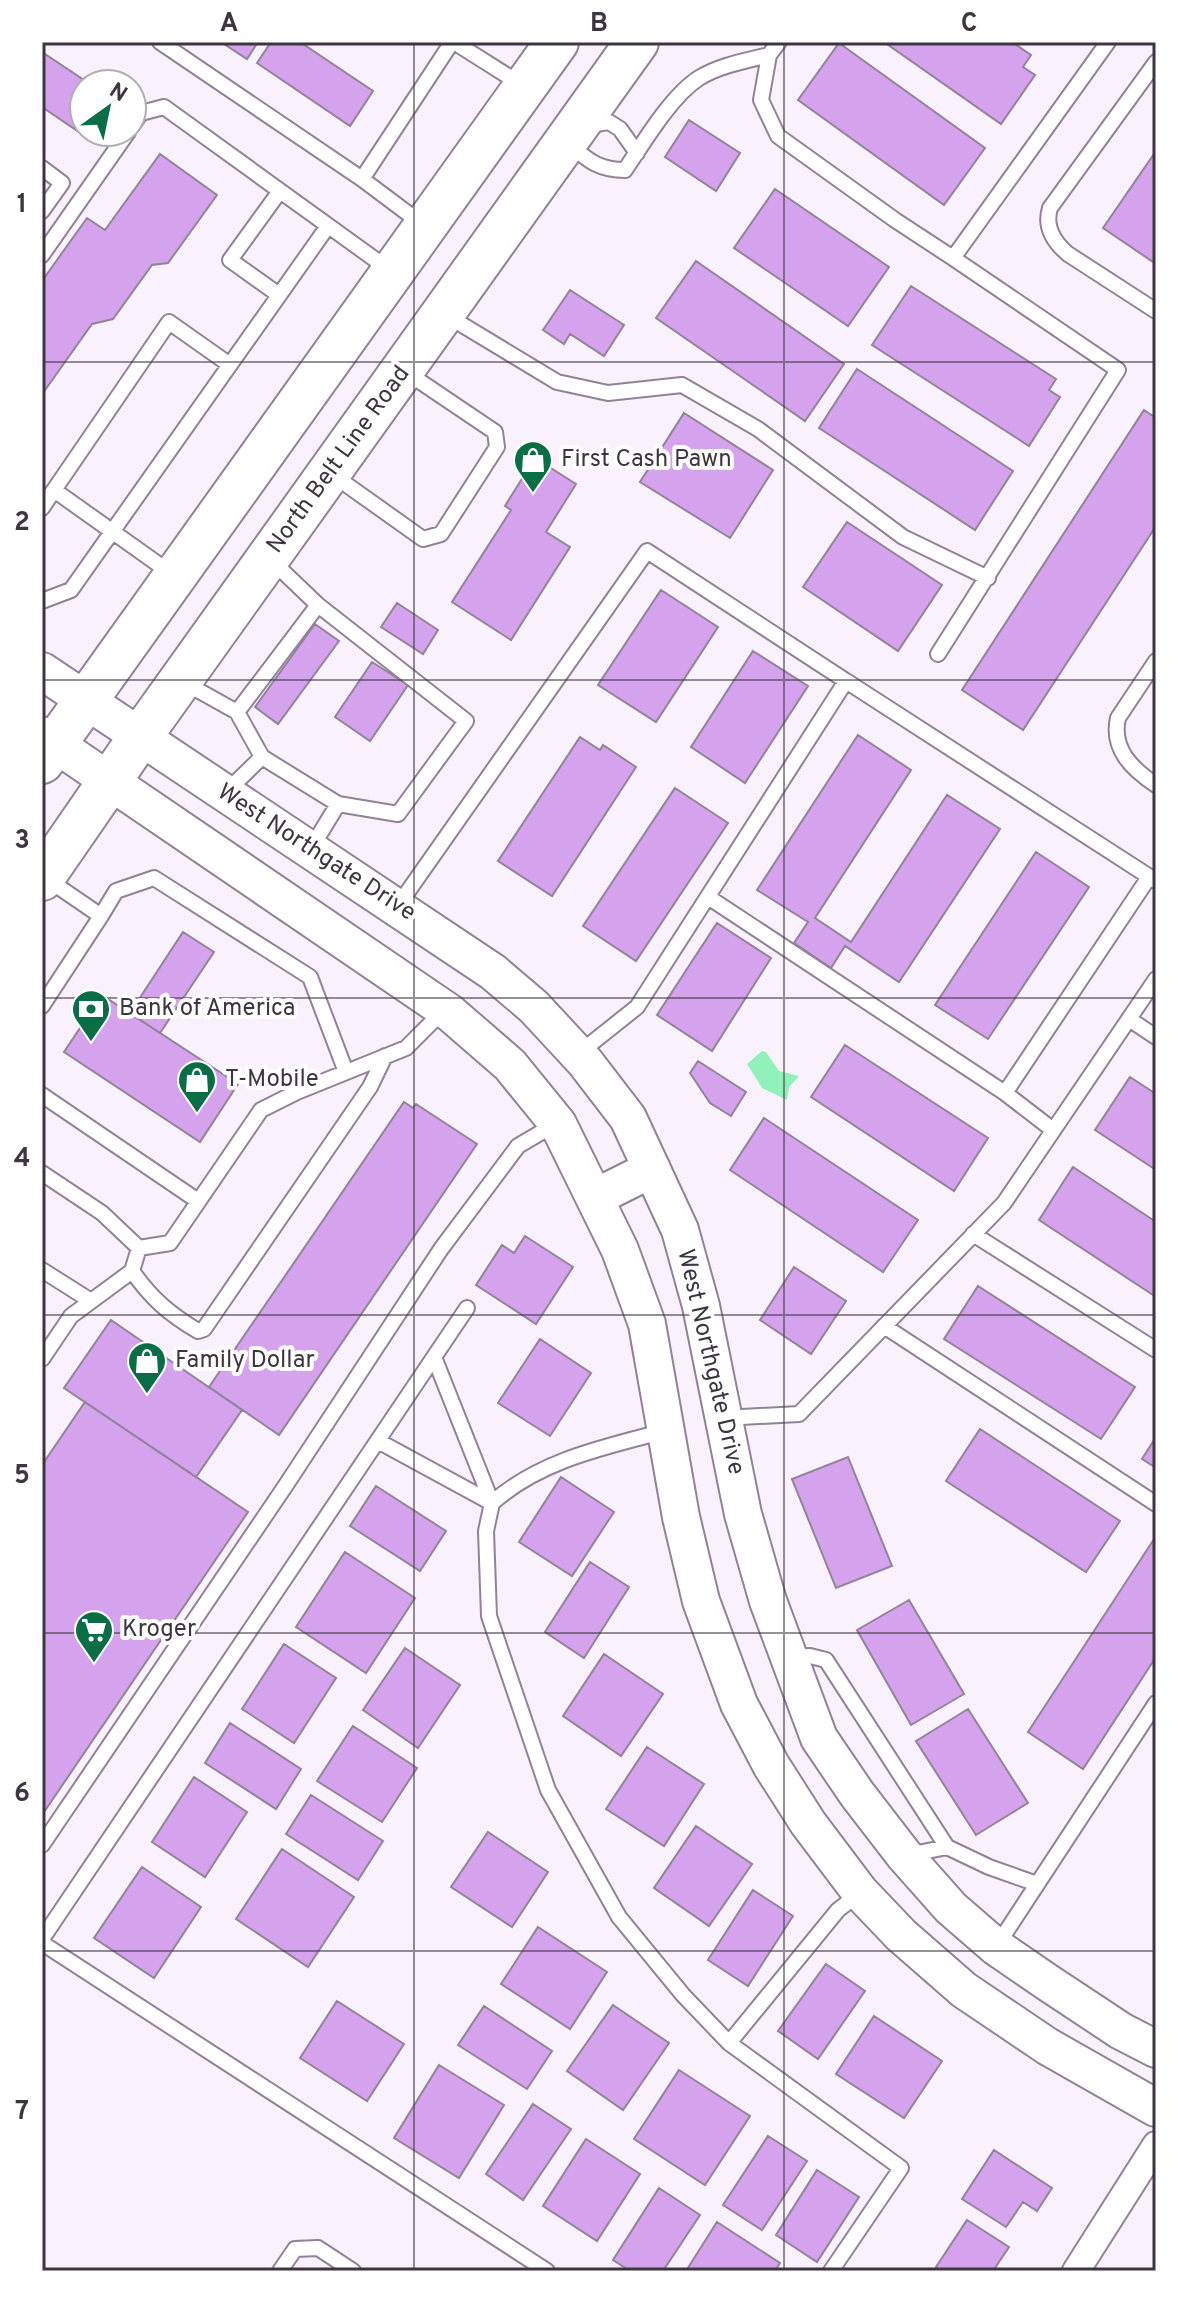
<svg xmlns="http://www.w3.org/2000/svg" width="1198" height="2313" font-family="Overpass,sans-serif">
	<rect width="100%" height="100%" fill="#f9f2fc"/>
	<path fill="#91f1bb" d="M762,1051L766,1052L779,1071L799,1076L789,1087L787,1100L762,1088L747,1064Z"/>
	<path fill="#d5a2ee" stroke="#928399" stroke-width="2" d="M221,42H258L247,59Z
		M271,42H300L373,91L350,126L257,63Z
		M884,42H1012L1031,55L1023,67L1035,75L1001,124Z
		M839,43L985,148L944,205L798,100Z
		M42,52L90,84H84V131L82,134L42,107Z
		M689,120L740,153L716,191L665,157Z
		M1156,151V264L1103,228Z
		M160,154L217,195L168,263L152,265L113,319L92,324L43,393L42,422V281L87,218L105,230Z
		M775,189L889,267L848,326L734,248Z
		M696,261L844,364L805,421L656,318Z
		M911,286L1056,379L1049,390L1060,397L1029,446L872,345Z
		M570,290L624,325L604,356L570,334L564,344L543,330Z
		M857,369L1013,471L975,530L819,428Z
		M1144,410L1156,418V526L1023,730L962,690Z
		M684,413L773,470L730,538L640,482Z
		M535,458L576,484L546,532L570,547L511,640L452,602L511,510L505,506Z
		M847,522L942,585L898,651L803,587Z
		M661,590L718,627L656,722L598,685Z
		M397,603L438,630L423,654L381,627Z
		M315,624L339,641L278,724L255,707Z
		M753,651L808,686L745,783L691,747Z
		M372,662L408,685L370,741L335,717Z
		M858,735L911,770L815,918L851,942L947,795L1000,829L899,982L845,946L831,968L794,943L808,922L757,890Z
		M580,737L600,750L603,745L636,767L552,896L498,861Z
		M675,788L728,823L636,961L583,926Z
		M1036,852L1089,887L988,1039L935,1005Z
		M717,923L771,958L712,1051L657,1015Z
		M183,932L214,952L160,1033L130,1013Z
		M102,995L238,1084L200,1142L64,1052Z
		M845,1045L988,1138L954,1191L811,1097Z
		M698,1061L746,1092L731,1116L710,1103L690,1073Z
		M1130,1077L1156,1094V1170L1095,1130Z
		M404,1102L413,1108L416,1104L477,1144L279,1435L209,1387Z
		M764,1118L918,1220L883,1272L730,1170Z
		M1073,1167L1156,1222V1297L1039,1220Z
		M525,1236L573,1267L536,1324L476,1285L502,1245L514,1253Z
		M794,1267L846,1301L811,1354L760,1320Z
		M978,1286L1135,1387L1101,1439L944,1339Z
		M111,1320L242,1410L196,1477L64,1388Z
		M540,1339L591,1373L550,1436L498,1403Z
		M85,1402L248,1512L42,1815V1465Z
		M980,1429L1120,1521L1086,1572L946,1481Z
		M1156,1437V1468L1142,1459Z
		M848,1457L892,1566L836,1588L792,1479Z
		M561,1477L614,1512L572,1576L519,1542Z
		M376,1486L446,1531L420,1571L350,1526Z
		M1156,1536V1657L1083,1769L1028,1732Z
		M345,1552L415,1598L366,1673L296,1627Z
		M590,1562L629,1587L584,1658L545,1632Z
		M909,1600L964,1694L911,1725L857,1630Z
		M284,1644L336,1678L294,1743L242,1709Z
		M405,1648L460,1685L418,1748L363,1710Z
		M604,1654L663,1694L621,1756L563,1716Z
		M968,1709L1028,1803L976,1835L916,1741Z
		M230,1723L301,1769L276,1809L205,1763Z
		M353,1726L417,1768L382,1822L317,1781Z
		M647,1747L704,1784L664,1846L606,1809Z
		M194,1777L247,1812L205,1877L152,1842Z
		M311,1795L383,1841L358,1880L286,1834Z
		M696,1826L752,1864L709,1926L654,1888Z
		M488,1832L548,1872L512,1927L451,1887Z
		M282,1849L354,1897L308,1967L236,1919Z
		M142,1867L201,1907L154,1978L94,1938Z
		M753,1890L793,1916L748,1986L708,1960Z
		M538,1927L607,1972L570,2029L501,1984Z
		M826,1964L865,1991L818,2059L778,2031Z
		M337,2001L404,2044L367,2101L300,2058Z
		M613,2005L669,2043L623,2110L567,2071Z
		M484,2006L552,2051L527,2089L458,2045Z
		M874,2016L942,2061L904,2118L836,2074Z
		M439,2065L504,2105L459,2178L394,2138Z
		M679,2070L750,2116L705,2185L634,2139Z
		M533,2104L571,2129L523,2200L486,2174Z
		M768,2136L807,2161L762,2230L723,2205Z
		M586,2139L640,2174L597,2241L543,2206Z
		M994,2150L1052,2188L1037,2211L1023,2202L1006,2227L962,2199Z
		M817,2170L859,2197L817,2262L776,2235Z
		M659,2188L700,2215L663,2271H630L613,2260Z
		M967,2220L1009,2247L993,2271H942L936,2267Z
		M717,2222L780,2263L775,2271H686Z"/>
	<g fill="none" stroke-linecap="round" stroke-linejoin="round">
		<defs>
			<path id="lane" d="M160,42L362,179L452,42
				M454,42L522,85
				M779,42L769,55L761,100L778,136L895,220L953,258
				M1156,62L1050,208C1044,227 1054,242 1068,254L1156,311
				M589,125L609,122L620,129L637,153
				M132,126L141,113L164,107L391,271
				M573,143L572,146C589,162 601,170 625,170C644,142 671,96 699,78C720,65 745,61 769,55
				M42,168L62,183L42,211
				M362,179L422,224
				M42,255L128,132
				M279,295L230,260L280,191
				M446,315L557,382L608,393L682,385L758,429L903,537L988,578
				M333,475L423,539L441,534L497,447L495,432L406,372
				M54,490L169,322L230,365
				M42,508L54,490L172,574
				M272,561L318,605L466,721L398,814L338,804L310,850
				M42,601L71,590L328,226
				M938,654L1118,370L953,258L1108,42
				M1156,661L1118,718C1111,749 1132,769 1156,785
				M185,683L237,712L262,757L225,793
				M237,712L318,605
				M262,757L338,804
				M708,897L1005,1093L1149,877
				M397,907L647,551L846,681
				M101,916L116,891L154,878L310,977L346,1072
				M42,1006L101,916L47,879
				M1129,1019L1156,1037
				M578,1054L637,1007L846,681L1156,881
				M1005,1093L1053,1130
				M42,1095L198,1201
				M42,1173L102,1213L139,1248L132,1271L71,1316L42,1359
				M973,1234L1156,1350
				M139,1248L170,1243L261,1110L297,1092L406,1048L444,1010
				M42,1270L91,1301
				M132,1271C151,1298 169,1314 198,1331L204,1329L370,1087L385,1056
				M884,1326L1156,1504
				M434,1357L492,1503L486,1531L489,1616L548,1790L619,1917L683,1995L729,2043L901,2168L831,2271
				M723,1418L799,1414L1004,1203L1156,979
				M378,1441L492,1503
				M492,1503C540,1460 605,1447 665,1431
				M792,1657L810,1656L826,1660L947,1847L989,1867L1037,1884
				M42,1845L286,1485L441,1249L518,1146L557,1123
				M908,1855L947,1847
				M42,1939L467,1308
				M42,1943L547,2271
				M996,1947L1156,1703
				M729,2043L838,1910L860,1893
				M280,2271L295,2249L318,2248L353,2271"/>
			<path id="street" d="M1076,2271L1156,2145"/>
			<path id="secondary" d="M42,671L493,972L534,1007L585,1062L628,1118L680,1230L701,1306L743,1514L768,1601L819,1738L857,1794L904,1855L951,1908L996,1947L1047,1982L1121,2031L1156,2049
				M42,735L450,1013L510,1065L558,1124L620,1250L647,1324L681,1517L701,1601L739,1704L771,1765L808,1823L860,1892L901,1935L964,1990L1047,2046L1156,2108
				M596,1197L652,1169"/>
			<path id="primary" d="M42,762L557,42
				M42,879L140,737L637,42"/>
		</defs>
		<use href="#lane" stroke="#918298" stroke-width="18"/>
		<use href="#street" stroke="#918298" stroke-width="30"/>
		<use href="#secondary" stroke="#918298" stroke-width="40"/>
		<use href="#primary" stroke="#918298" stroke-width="46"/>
		<use href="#lane" stroke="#fff" stroke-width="14"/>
		<use href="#street" stroke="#fff" stroke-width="26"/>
		<use href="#secondary" stroke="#fff" stroke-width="36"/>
		<use href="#primary" stroke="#fff" stroke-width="42"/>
	</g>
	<path fill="none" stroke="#3d3640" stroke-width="2" stroke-opacity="0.55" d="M414,42V2271M784,42V2271M42,362H1156M42,680H1156M42,998H1156M42,1315H1156M42,1633H1156M42,1951H1156"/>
	<defs>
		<symbol id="shop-pin" viewBox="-11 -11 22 30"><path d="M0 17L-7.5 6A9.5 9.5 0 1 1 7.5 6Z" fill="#096e45" stroke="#fff"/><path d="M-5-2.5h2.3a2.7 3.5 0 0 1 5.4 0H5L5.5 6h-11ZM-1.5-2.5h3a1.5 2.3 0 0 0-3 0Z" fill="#fff"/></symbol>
		<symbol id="bank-pin" viewBox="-11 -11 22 30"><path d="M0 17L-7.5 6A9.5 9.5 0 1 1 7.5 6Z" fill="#096e45" stroke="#fff"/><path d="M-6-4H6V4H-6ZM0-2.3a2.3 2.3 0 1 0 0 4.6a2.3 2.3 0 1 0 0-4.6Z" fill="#fff"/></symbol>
		<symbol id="supermarket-pin" viewBox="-11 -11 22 30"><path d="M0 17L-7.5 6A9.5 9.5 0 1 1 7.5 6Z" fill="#096e45" stroke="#fff"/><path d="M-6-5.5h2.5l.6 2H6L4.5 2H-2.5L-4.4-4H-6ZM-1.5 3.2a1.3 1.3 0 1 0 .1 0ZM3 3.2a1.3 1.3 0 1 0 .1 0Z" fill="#fff"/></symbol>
	</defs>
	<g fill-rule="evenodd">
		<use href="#shop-pin" x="511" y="438" width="44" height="60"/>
		<use href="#bank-pin" x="69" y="987" width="44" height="60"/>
		<use href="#shop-pin" x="175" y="1058" width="44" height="60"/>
		<use href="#shop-pin" x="125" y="1339" width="44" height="60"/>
		<use href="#supermarket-pin" x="72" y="1608" width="44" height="60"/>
	</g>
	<g text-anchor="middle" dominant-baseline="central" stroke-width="8" stroke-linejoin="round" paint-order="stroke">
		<g font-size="24" fill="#3d3640" stroke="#fff">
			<text transform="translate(339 460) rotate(-54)">North Belt Line Road</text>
			<text transform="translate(316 853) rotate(33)">West Northgate Drive</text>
			<text transform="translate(710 1362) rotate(77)">West Northgate Drive</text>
		</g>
		<g font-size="24" fill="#3d3640" stroke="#fff" text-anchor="start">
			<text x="561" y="460">First Cash Pawn</text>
			<text x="119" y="1009">Bank of America</text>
			<text x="225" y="1080">T-Mobile</text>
			<text x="175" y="1361">Family Dollar</text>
			<text x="122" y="1630">Kroger</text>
		</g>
	</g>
	<rect width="1198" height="2313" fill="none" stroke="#ffffff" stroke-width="88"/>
	<g transform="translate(108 108) rotate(33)"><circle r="38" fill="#ffffff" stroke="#b1afb3" stroke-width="2"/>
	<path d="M0-6L14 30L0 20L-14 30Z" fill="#096e45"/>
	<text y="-12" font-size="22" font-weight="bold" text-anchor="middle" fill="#3d3640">N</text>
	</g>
	<rect x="44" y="44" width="1110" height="2225" fill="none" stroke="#3d3640" stroke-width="3"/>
	<g font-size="26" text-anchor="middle" font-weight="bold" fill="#3d3640">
		<text x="229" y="31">A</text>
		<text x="599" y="31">B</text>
		<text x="969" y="31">C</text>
		<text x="22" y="212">1</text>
		<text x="22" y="530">2</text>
		<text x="22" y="848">3</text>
		<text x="22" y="1166">4</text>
		<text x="22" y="1483">5</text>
		<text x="22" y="1801">6</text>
		<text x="22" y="2119">7</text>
	</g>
</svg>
